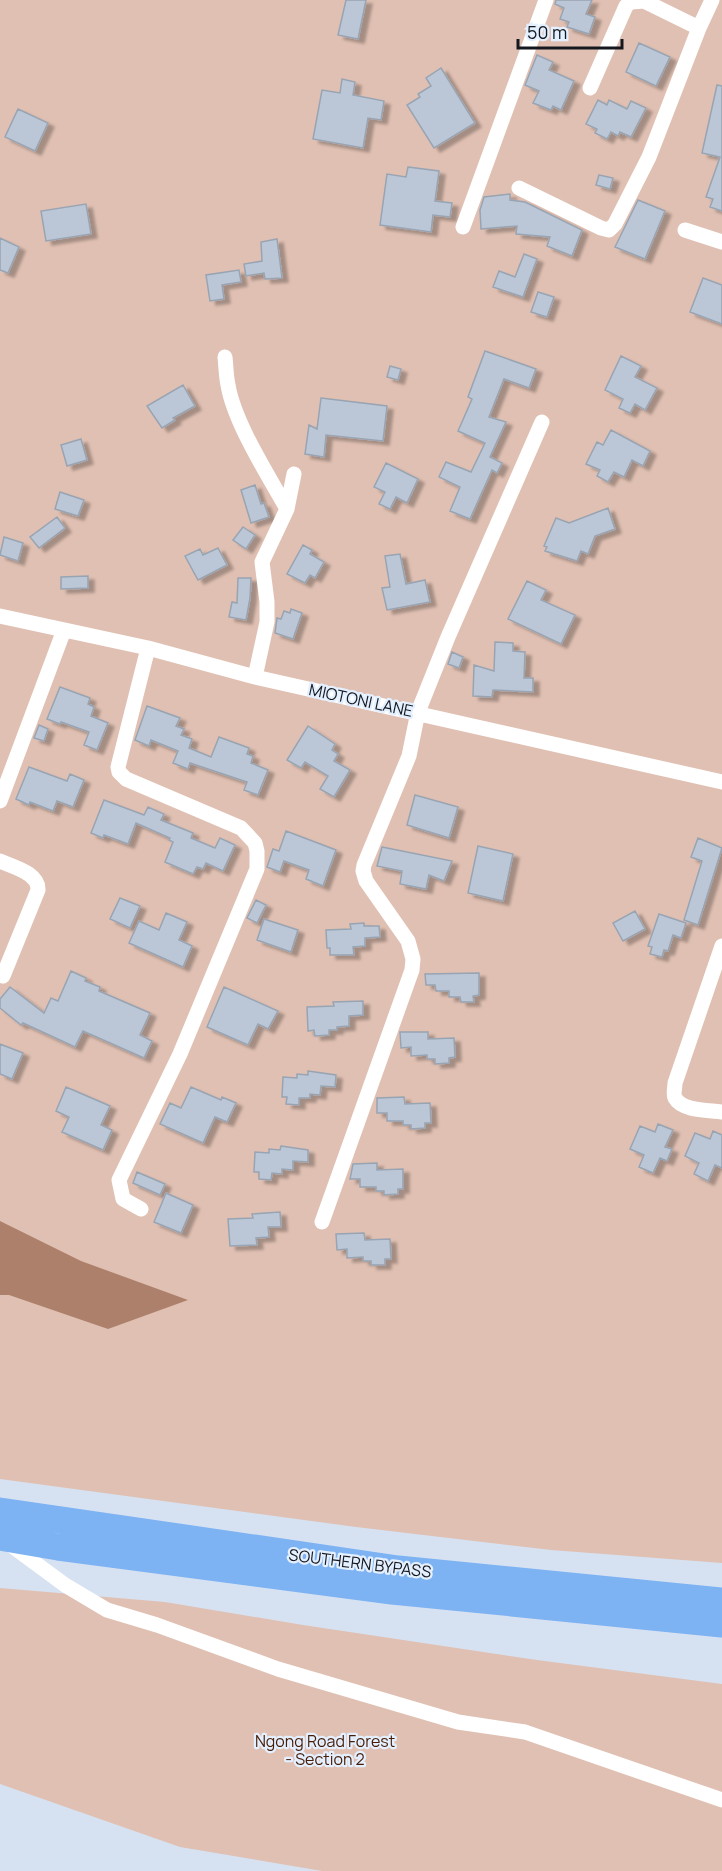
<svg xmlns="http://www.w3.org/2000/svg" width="722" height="1871" font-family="Manrope,sans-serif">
	<defs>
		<filter id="shadow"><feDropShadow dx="6" dy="4" stdDeviation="1.5" flood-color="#0004"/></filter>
	</defs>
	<rect width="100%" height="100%" fill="#d6e2f2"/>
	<path fill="#e0c0b2" d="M0,0H722V1563L551,1550L356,1527L0,1479Z
		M0,1588L165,1602L303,1625L537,1660L722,1684V1871H322L180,1847L0,1784Z"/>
	<path fill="#ad806b" d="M0,1221L81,1261L188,1300L108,1329L9,1295H0Z"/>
	<path fill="#bbc7d6" stroke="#99a4b3" stroke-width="1.5" filter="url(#shadow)" d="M346,0H366L358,39L338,35Z
		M556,0H592L586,14L595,17L589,34L567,27L569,22L560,19L564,8L555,4Z
		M639,43L670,57L656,86L626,72Z
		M537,55L553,62L549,70L574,81L561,110L553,106L551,110L533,103L539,91L525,85Z
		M441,68L475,123L434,148L407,105L420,97L418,94L431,86L426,78Z
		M342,79L355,82L353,95L384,101L381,120L368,118L363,148L313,139L322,90L340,93Z
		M717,85L722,86V211L710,207L713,199L706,197L720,157L702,153Z
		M598,100L607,105L609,100L627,109L631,101L646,108L631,137L620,132L618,136L611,132L607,139L595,133L597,129L586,124Z
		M18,109L48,123L35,151L5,137Z
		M408,167L439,171L435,201L452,203L450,217L433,215L431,232L380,225L387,174L406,177Z
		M599,175L613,178L610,189L596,185Z
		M510,194V200L525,202L582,230L572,256L547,246L550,237L516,234L517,226L481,229L480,210L484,197Z
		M638,200L665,211L645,259L615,247Z
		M86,204L91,234L46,241L41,211Z
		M0,238L19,247L8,273L0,270Z
		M277,239L282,278L265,279L264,273L246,276L244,264L262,261L261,242Z
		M524,254L537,259L523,297L493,287L499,271L515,277Z
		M239,270L241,282L222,285L224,299L210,301L206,275Z
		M703,278L722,285V324L690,312Z
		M538,292L554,297L547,317L531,312Z
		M485,351L536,369L529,388L504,379L489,417L506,422L490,457L502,463L497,473L492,470L470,519L450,511L460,487L439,477L446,462L471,472L485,443L458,431L472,399L468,397Z
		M621,356L641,366L635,377L657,388L645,410L635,404L630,413L619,408L623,399L605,390Z
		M390,366L401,369L398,380L387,377Z
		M183,385L195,406L173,418L175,420L162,428L147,406Z
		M321,398L387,406L383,441L326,435L324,457L305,454L309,425L317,429Z
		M611,430L650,451L643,466L632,460L624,477L614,472L608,482L597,476L600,470L586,464L597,442L603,445Z
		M81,439L87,460L67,466L61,445Z
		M386,463L418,479L407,503L396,497L390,509L379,504L385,492L374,487Z
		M255,485L261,504L264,503L269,517L251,523L241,490Z
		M60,492L84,500L78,516L55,509Z
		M608,508L615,529L595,536L588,554L581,551L577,561L545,551L547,547L544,546L556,518L569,523Z
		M57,517L65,528L39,548L30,537Z
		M243,527L255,535L246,549L233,540Z
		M4,537L23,543L18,561L0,555Z
		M303,545L312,550L310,554L324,562L315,578L310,575L305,583L287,574Z
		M218,548L227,565L198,580L185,556L200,549L203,555Z
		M400,554L406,584L425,580L430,602L387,610L382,588L390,587L385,556Z
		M88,576V588L61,589V577Z
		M238,578H251L250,598L246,620L229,617L232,602L237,603Z
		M527,581L546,590L541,600L575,615L561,644L508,619Z
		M291,609L302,613L293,639L275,633L277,618L281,619L284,611L290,613Z
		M495,642L513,643V651L525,652L524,678H533V692L493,690L492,697L473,696L474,665L494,671Z
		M452,652L463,657L459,668L448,664Z
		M60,687L90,698L88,704L94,707L91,716L108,723L97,750L84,745L89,732L61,722L60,724L47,719Z
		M147,706L180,718L176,726L184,729L181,735L192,739L189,748L211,757L219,737L249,748L247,754L253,756L251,763L268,770L258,795L244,790L247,782L190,763L188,769L173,763L178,751L151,740L149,746L135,740Z
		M39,725L48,729L44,741L34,738Z
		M308,726L335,744L332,750L338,754L334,761L350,770L334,797L320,789L328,776L305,762L301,768L287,760Z
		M29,767L67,781L70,774L84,780L73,807L57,801L53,811L30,802L29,805L16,799Z
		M415,795L458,807L449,838L407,825Z
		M104,800L144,815L148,807L164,814L161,820L193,833L191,838L215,848L220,838L235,845L223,871L206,863L203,869L197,867L193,874L165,862L173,842L169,840L170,838L136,823L128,844L104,835L103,838L91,833Z
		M286,831L336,850L323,886L306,879L309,870L284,861L280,872L267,867L273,849L279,851Z
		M698,838L722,848L698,925L684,920L702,861L691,857Z
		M478,846L513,854L503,901L468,893Z
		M382,847L452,861L444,881L429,875L426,889L400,884L402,871L377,866Z
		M120,898L140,906L130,928L110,919Z
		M256,900L266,905L257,923L247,918Z
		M635,911L645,929L623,941L613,923Z
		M166,913L187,922L179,940L192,946L183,967L129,943L139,921L159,930Z
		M659,914L686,923L681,938L673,935L668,951L664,950L662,957L650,954L652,947L648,946Z
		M264,919L298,930L291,952L257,940Z
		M364,923V926H379L380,937L365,938V946L353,947L354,955H330V948H327L326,930L351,929L350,924Z
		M71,971L86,978L85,981L100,987L99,991L150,1013L140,1035L152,1041L144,1058L83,1031L75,1047L23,1023L21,1025L0,1008V999L10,987L44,1013L51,998L58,1001Z
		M479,973V995L473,996L474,1002H461L460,997H449V991H436L435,985H426L425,974Z
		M224,987L278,1011L268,1029L258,1024L248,1045L207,1027Z
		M363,1001V1015L349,1016V1026L337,1027V1030H329V1035L315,1036L314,1030L308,1031L307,1007L334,1006L333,1002Z
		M400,1032H428V1039L454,1038L455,1057L449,1058V1063L435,1064V1059H427V1055L411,1056V1047L401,1048Z
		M0,1044L23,1053L12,1079L0,1074Z
		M308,1071L336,1075L335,1087L321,1086L320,1095L310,1094V1098H299V1105L286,1104L287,1097H282L283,1077L297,1078V1074L308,1075Z
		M66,1087L110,1106L101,1125L112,1130L103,1150L62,1132L69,1117L56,1111Z
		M191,1087L221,1100L222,1097L236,1103L227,1122L215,1117L203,1143L160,1124L170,1103L181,1108Z
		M404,1097L405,1104L430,1103L431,1123H425V1128L411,1129V1125H403V1121H387V1113H377V1098Z
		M658,1124L673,1130L665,1147L672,1149L667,1161L660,1158L653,1173L639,1167L644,1155L630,1149L640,1126L655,1132Z
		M713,1131L722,1135V1168L715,1165L708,1181L694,1174L699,1163L685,1156L695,1133L710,1139Z
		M281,1146L308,1150V1162L293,1161V1170L282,1169V1174L272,1173L271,1180L259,1179V1172H254L255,1152L269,1153V1149L280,1150Z
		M377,1163V1170L403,1169V1189H398V1194L384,1195V1191H376V1187H360V1179H350L353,1164Z
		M137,1172L165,1184L160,1195L133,1183Z
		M166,1193L193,1205L181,1233L154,1222Z
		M280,1212L281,1227H268L269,1237L256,1238L257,1245L230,1246L228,1219L253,1218L252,1214Z
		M364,1233L365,1240L390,1239L391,1259H385V1265H371V1261H363V1257L347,1258V1249L337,1250L336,1234Z"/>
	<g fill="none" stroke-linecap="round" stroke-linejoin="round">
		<path stroke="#fff" stroke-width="15" d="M590,88L626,6L631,2L644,1L699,28
			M519,188L601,228L609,230L615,224L649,157L699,28L712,0
			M463,227L546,0
			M685,230L722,242
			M225,357C226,366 226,376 228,385C234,422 268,475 287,509
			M0,616L148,648L255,677L722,782
			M255,677L267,622V602L262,562L287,509L294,474
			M0,801L64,630
			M0,861C13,867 39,873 38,890L3,976
			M722,946L675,1083C675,1088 673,1094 675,1098C682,1111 709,1110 722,1112
			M141,1209L123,1199L119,1180L180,1054L257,869V851L255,843L241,828L126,779L119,772L118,767L148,648
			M322,1222L412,970L413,959L408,941L366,881L363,871L364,865L409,756L418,712L448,637L542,422
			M8,1543L65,1585L107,1610L157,1625L278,1669L458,1722L525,1732L722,1800"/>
		<path stroke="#7db2f3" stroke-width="27" d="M0,1511L398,1569L722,1601
			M0,1537L58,1547L392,1591L722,1624"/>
	</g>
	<g text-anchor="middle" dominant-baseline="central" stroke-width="4.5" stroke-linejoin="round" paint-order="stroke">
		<g font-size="16" fill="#14181e" stroke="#e4f0ff">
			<text transform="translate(361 700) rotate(12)">MIOTONI LANE</text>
			<text transform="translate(360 1563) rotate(7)">SOUTHERN BYPASS</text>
		</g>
		<g font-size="16" fill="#481d05" stroke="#e4f0ff">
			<text x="325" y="1741">Ngong Road Forest<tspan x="325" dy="18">- Section 2</tspan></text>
		</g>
	</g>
	<path d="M518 39v9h104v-9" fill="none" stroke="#14181e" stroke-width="3"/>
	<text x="527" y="39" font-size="18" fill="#14181e" stroke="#e4f0ff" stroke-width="4.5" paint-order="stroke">50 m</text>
</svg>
